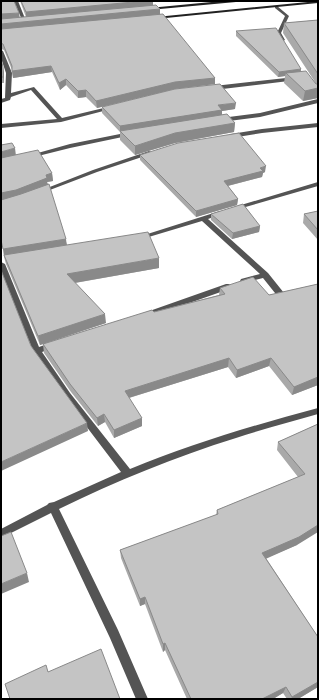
<svg xmlns="http://www.w3.org/2000/svg" width="319" height="700" font-family="Manrope,sans-serif">
	<rect width="100%" height="100%" fill="#fff"/>
	<g fill="none" stroke-linecap="round" stroke-linejoin="round">
		<path fill="#545454" fill-rule="evenodd" d="M14,1H18L26,21L22,20Z
			M277,6L289,16L281,33L285,40L283,41H281L277,33L285,16L275,8V7Z
			M1,50L3,51L12,73L11,93L34,87L62,118L112,106L115,108L61,122L1,128V124L57,119L31,90L11,97L10,100L1,103V99L5,98L6,73L1,58Z
			M295,77L298,79L297,80L214,90L211,88L214,86Z
			M318,99V103L260,117L221,122L218,120L221,118L260,113Z
			M318,123V127L262,133L231,138L228,136L231,134L262,129Z
			M130,132L132,133V135L70,148L30,158L27,156L70,144Z
			M149,151L151,152V154L97,172L42,193H38L37,192L93,170Z
			M318,182V186L235,210L233,211L230,209L231,208Z
			M220,211L222,212V214L208,219L268,273L284,293L291,292L292,294L291,296L282,298H279L263,278L244,283H241L240,281L241,279L260,274L202,221L142,239L140,240L137,238L138,237Z
			M1,262L5,264L39,347L53,342L57,345L56,347L42,352L70,393L130,469C191,444 254,425 318,408V414C291,422 263,429 236,438C175,457 116,481 59,509L118,630L148,699H136L110,638L51,513L1,538V529L47,505L49,503L54,502L121,472L64,397L34,353L1,273Z
			M226,284H229L233,286L232,288L147,318H141L140,316L141,314Z"/>
		<path fill="#212121" fill-rule="evenodd" d="M222,1H238L236,2L149,10L147,9L149,8Z
			M318,1V3L156,19L154,18L156,17Z"/>
	</g>
	<path fill="#a9a9a9" d="M1,1L20,18L26,17L20,1H153V5L160,14L215,78V84L175,89L97,108L86,97L78,98L66,85L60,90L52,72L13,78L12,70L4,50L1,49Z
		M318,20V98L303,101L284,83L285,76L278,77L236,36V31L301,69V71L315,82L283,33L284,23Z
		M1,59L4,73V83H1Z
		M102,107L235,109L222,111V115L235,123L234,132L175,143L135,155L120,140V132L102,113Z
		M16,155L52,173L53,181L47,182L48,184L67,245L159,268L75,283L106,323L40,345L6,264L4,257Z
		M140,155L265,172L263,173L262,177L228,186L238,199L237,205L196,217L140,160Z
		M318,211V240L303,223L304,214Z
		M211,214L260,226L259,232L232,239L211,220Z
		M318,284V385L292,395L269,366L236,378L228,367L129,398L142,426L114,438L105,422L98,426L71,392L44,353L43,344L154,312L219,295L220,288L269,295Z
		M318,424L297,545L266,558L318,637V687L298,699H287L283,693L273,699H187L165,650L163,652L145,604L140,606L121,558L120,550L216,515L217,510L298,477L277,450L278,442Z"/>
	<path fill="#898989" d="M144,1H153V6L26,18V12Z
		M160,9V15L1,30V24Z
		M19,13L20,19L1,20V14Z
		M51,66L52,72L13,78L12,71Z
		M3,67L4,73V83L3,77Z
		M301,69L300,75L286,73L285,76L278,77L279,72Z
		M215,78V84L175,89L97,108L96,101L175,82Z
		M66,79V85L60,90L59,83Z
		M318,88V98L303,101L305,91Z
		M86,90V97L78,98V91Z
		M236,103L235,109L222,111V117L120,131V126L218,105Z
		M235,123L234,132L175,143L135,155V146L175,133Z
		M15,148L16,156L1,160V152Z
		M266,166L265,172L263,173L262,177L223,187L224,181L260,168Z
		M52,173L53,181L47,182L48,186L1,201V193L46,175Z
		M238,199L237,205L196,217V211Z
		M260,226L259,232L232,239L233,233Z
		M66,239L67,247L4,255V257L3,249Z
		M159,258V268L68,284L67,274Z
		M105,314L106,323L40,345L38,336Z
		M229,358L228,367L125,399V391Z
		M271,358L269,366L236,378L237,370Z
		M318,377V385L292,395L294,387Z
		M104,414L105,422L98,426L97,418Z
		M142,418V426L114,438V430Z
		M87,423L88,431L1,471V462Z
		M318,525V532L297,545L261,561L262,553Z
		M27,573L29,582L1,594V584Z
		M145,597V604L140,606V599Z
		M165,643V650L163,652V644Z
		M318,682V687L298,699H291L292,697Z
		M286,687L283,693L273,699H262Z"/>
	<path fill="#c4c4c4" stroke="#898989" d="M1,1H14L19,13L1,14Z
		M21,1H144L26,12Z
		M156,5L160,9L1,24V19Z
		M163,14L215,78L175,82L96,101L86,90L78,91L66,79L59,83L51,66L12,71V66L3,44L1,43V29Z
		M318,20V74L284,23Z
		M276,28L301,69L279,72L236,31Z
		M1,59L3,67V77H1Z
		M306,71L316,84H318V88L305,91L286,73Z
		M220,84L236,103L218,105L222,110L120,126L102,107L175,89Z
		M227,114L235,123L175,133L135,146L120,131Z
		M239,133L266,166L260,168L263,171L224,181L238,199L196,211L140,155L178,143Z
		M12,143L15,148L1,152V145Z
		M38,150L52,173L46,175L47,178L16,190L1,193V158Z
		M49,184L66,239L3,249L1,240V200L21,194Z
		M243,204L260,226L233,233L211,214Z
		M318,211V230L304,214Z
		M148,232L159,258L67,274L105,314L38,336L4,255Z
		M1,270L31,346L87,423L1,462Z
		M253,277L269,295L318,284V377L294,387L271,358L237,370L229,358L125,391L142,418L114,430L104,414L97,418L70,384L43,344L152,310L154,312L225,294L220,288Z
		M318,424V525L299,537L262,553L318,637V682L292,697L286,687L262,699H191L165,643L163,644L145,597L140,599L120,550L218,514L217,510L305,474L278,442Z
		M11,532L27,573L1,584V536Z
		M101,649L120,699H10L5,684L46,665L48,672Z"/>
	<rect width="319" height="700" fill="none" stroke="#000000" stroke-width="4"/>
</svg>
